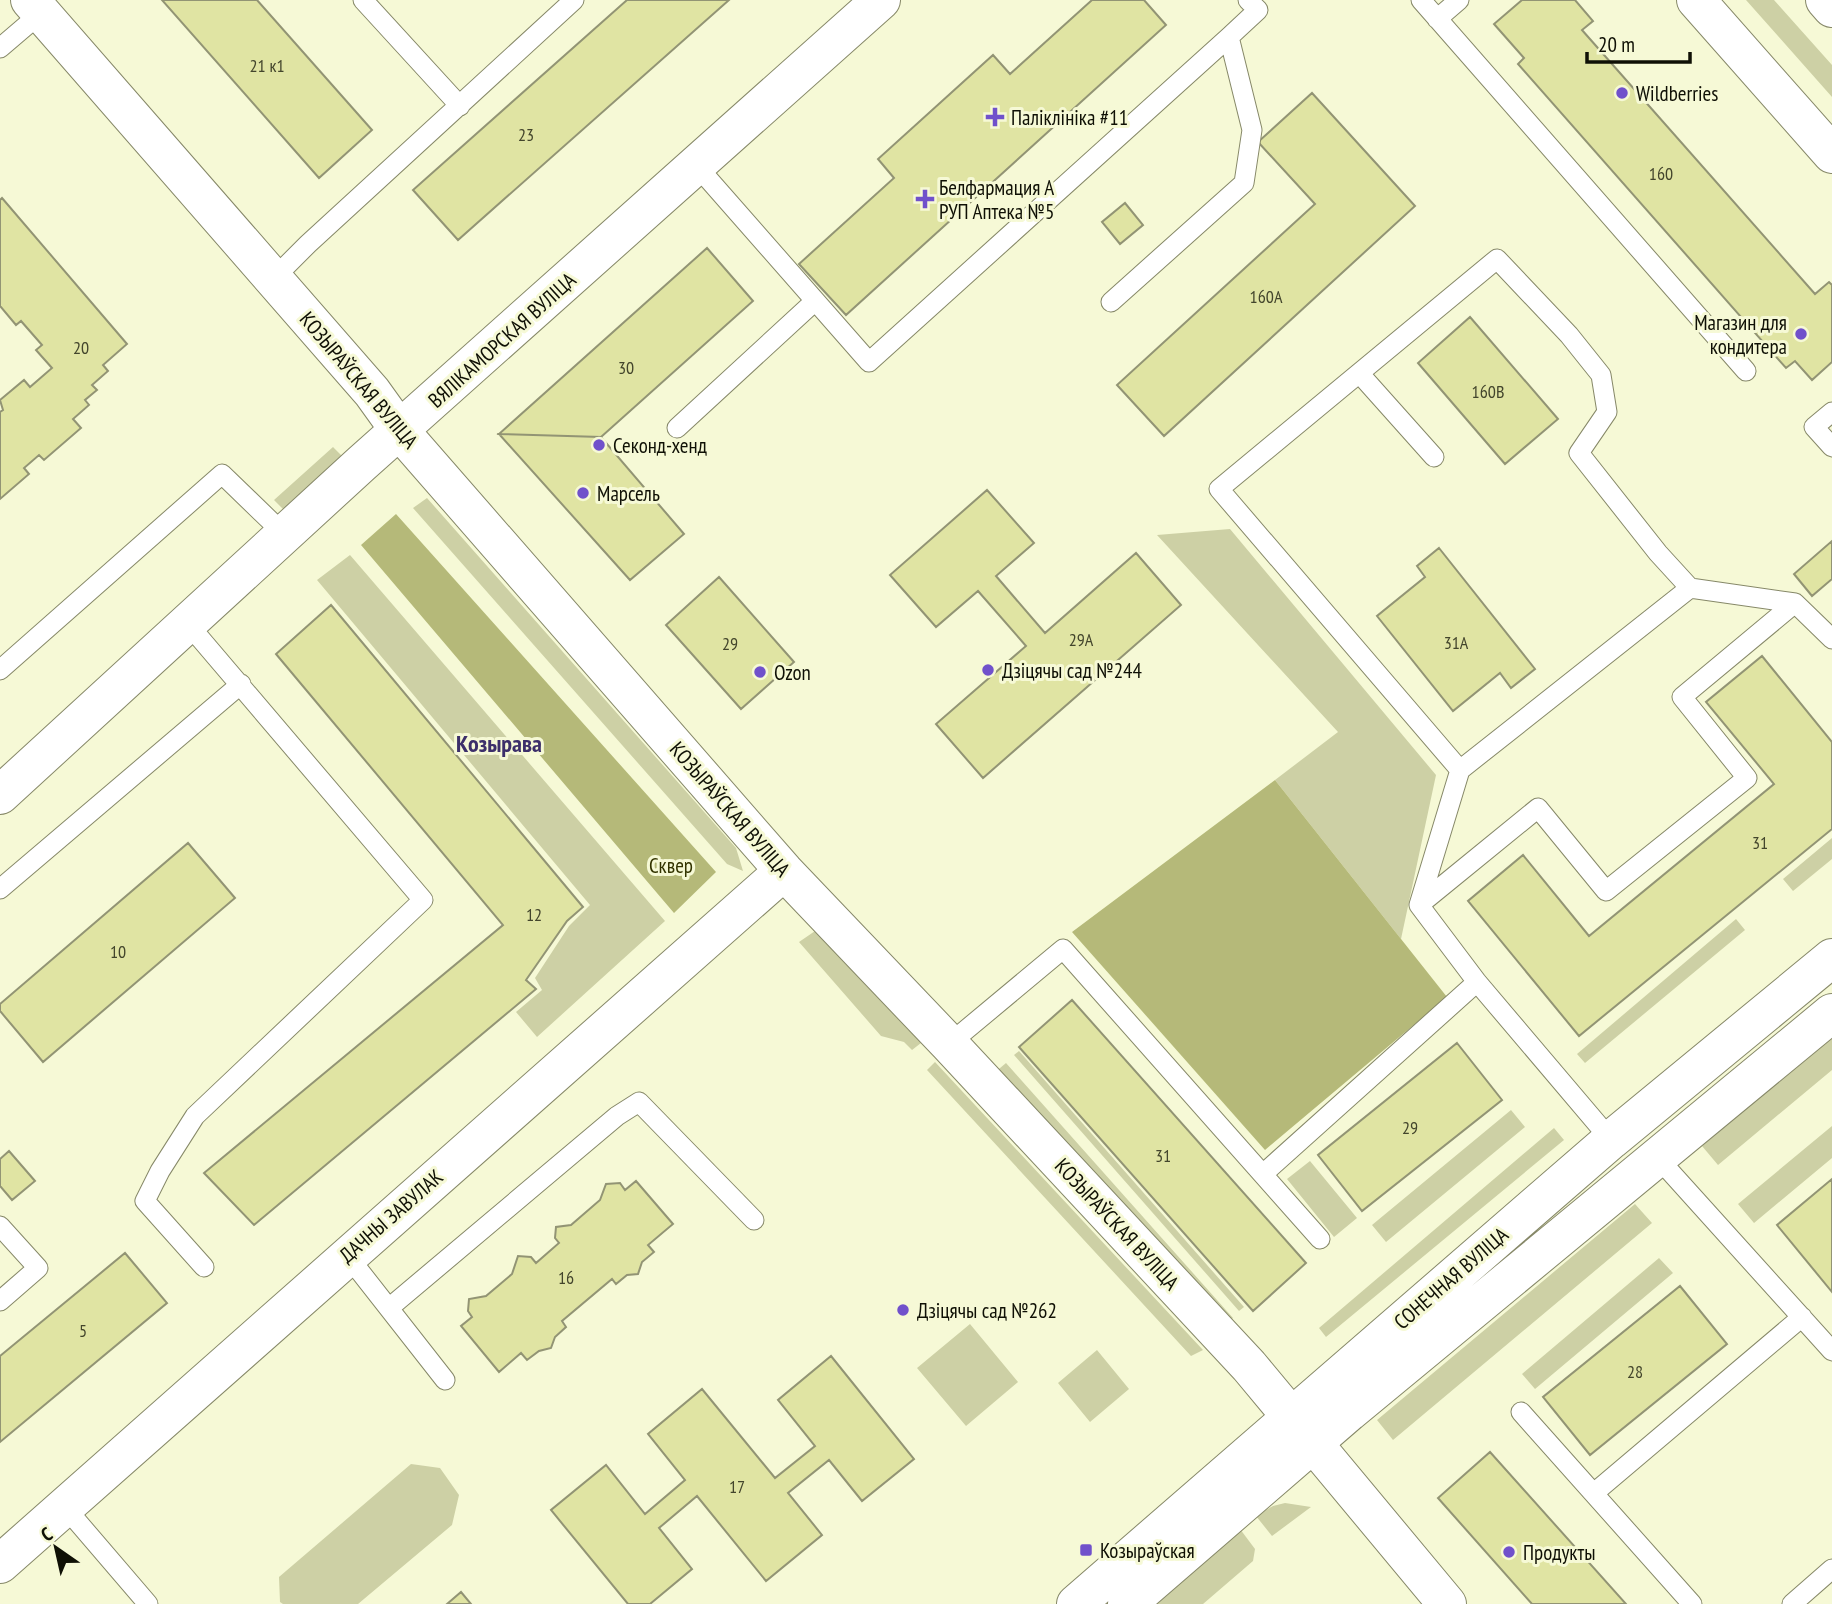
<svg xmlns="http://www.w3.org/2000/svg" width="1832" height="1604" font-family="'PT Sans Narrow',sans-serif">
	<rect width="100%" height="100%" fill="#f6f9d6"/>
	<path fill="#cdd0a5" d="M1746,0H1774L1832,65V97Z
		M333,447L346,460L286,512L274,500Z
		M427,498L736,848L743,871L727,864L413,508Z
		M1230,529L1436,775L1401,939L1275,780L1338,732L1157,535Z
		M350,555L665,921L537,1037L516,1012L542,990L535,978L569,926L590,905L317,580Z
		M1832,838V859L1793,891L1783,879Z
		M1736,919L1745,930L1585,1063L1577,1054Z
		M818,929L921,1043L912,1050L904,1042L881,1036L799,942Z
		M1832,1037V1070L1718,1165L1702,1146Z
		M1019,1051L1244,1307L1239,1311L1014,1055Z
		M935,1062L1203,1350L1191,1356L927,1070Z
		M1006,1063L1233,1318L1220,1330L993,1074Z
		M1511,1110L1525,1127L1386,1242L1372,1225Z
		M1832,1126V1158L1754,1223L1738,1204Z
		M1554,1128L1564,1140L1326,1337L1319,1328Z
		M1310,1161L1357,1218L1334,1237L1287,1179Z
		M1635,1204L1652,1223L1393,1440L1377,1420Z
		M1659,1258L1673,1273L1535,1389L1522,1374Z
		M970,1324L1018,1382L966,1426L917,1368Z
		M1097,1350L1129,1389L1090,1422L1058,1383Z
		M411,1464L440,1468L459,1495L452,1525L358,1604H283L280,1602L279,1577Z
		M1285,1503L1311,1507L1272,1536L1256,1516L1273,1506Z
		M1240,1529L1255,1549L1253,1561L1203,1604H1152Z"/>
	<path fill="#b5b979" d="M396,514L716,872L674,913L361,545Z
		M1275,780L1447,997L1265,1150L1072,932Z"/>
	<path fill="#e0e4a3" stroke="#929474" stroke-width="2" d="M162,0H257L372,130L319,178Z
		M627,0H729L458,240L413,190Z
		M1092,0H1144L1166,25L846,315L799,264L894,178L878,159L993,55L1010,74Z
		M1522,0H1575L1593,21L1582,30L1815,294L1829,282L1832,285V362L1812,380L1795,361L1786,368L1518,64L1524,58L1494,24Z
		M1312,93L1415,206L1164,436L1117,385L1315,204L1258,142Z
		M2,198L127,344L103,365L108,371L92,385L97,390L85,400L89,405L73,419L81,428L44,460L39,455L24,468L29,474L0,499V412L3,410L0,400L24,380L30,387L52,368L36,350L42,345L21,321L16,325L0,306V200Z
		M1125,203L1143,225L1120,244L1102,222Z
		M707,248L753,301L601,437L499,434Z
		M1470,317L1558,419L1505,464L1418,363Z
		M499,434L601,437L684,534L630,580Z
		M987,490L1034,543L996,576L1045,633L1136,553L1181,605L983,778L936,724L1026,646L978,591L936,627L890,575Z
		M1832,541V579L1812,596L1794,574Z
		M1439,548L1535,669L1511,688L1500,673L1453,711L1377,616L1425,577L1417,566Z
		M719,577L794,662L741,709L666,625Z
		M331,605L583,907L567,921L526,980L536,989L254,1225L204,1173L503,925L276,654Z
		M1762,656L1832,742V829L1579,1036L1468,901L1523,855L1589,936L1774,784L1706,702Z
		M188,843L235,898L43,1062L0,1011V1004Z
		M1072,1000L1306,1263L1253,1311L1019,1047Z
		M1457,1043L1502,1100L1362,1211L1318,1155Z
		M9,1151L35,1181L12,1200L0,1186V1159Z
		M1832,1179V1292L1777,1225Z
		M636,1181L673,1224L648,1245L654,1252L642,1262L638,1274L627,1275L616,1284L612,1279L562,1321L566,1327L555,1337L551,1348L539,1351L527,1360L521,1353L499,1372L461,1326L472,1317L468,1311L469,1299L486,1296L512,1274L518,1256L531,1257L536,1263L559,1243L555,1238L556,1227L571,1225L600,1200L606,1184L620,1183L625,1190Z
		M125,1253L167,1303L0,1442V1356Z
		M1680,1286L1727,1344L1590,1455L1543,1397Z
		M831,1356L914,1459L862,1501L829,1460L788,1493L822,1535L766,1581L697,1496L659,1528L692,1569L650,1604H628L551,1510L606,1465L645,1514L685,1480L648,1434L702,1389L775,1478L815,1446L778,1400Z
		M1490,1452L1626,1604H1532L1438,1498Z
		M461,1592L471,1604H447Z"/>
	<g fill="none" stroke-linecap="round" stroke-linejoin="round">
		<defs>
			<path id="lane" d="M363,0L460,106
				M1421,0L1746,371
				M1437,19L1459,0
				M0,48L41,13
				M696,165L869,362L1229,37L1258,10L1248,0
				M273,279L308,244L574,0
				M1111,302L1244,183L1252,130L1229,37
				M1359,373L1434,457
				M1832,412L1814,427L1832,447
				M677,428L815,301
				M188,624L423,900L195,1116L160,1171L145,1201L204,1267
				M0,670L222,474L285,535
				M1460,770L1690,588
				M0,889L241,684
				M1419,905L1460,770L1219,489L1497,259L1569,335L1601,375L1607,412L1579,453L1658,553L1690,588L1795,603
				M949,1044L1063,949L1320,1239
				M1611,1140L1477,982L1419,905L1538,808L1606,891L1747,778L1682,697L1795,603L1832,639
				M1657,1157L1832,1351
				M1263,1174L1477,982
				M0,1226L38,1268L0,1301
				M347,1255L445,1380
				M389,1308L617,1116L639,1102L754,1220
				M1521,1412L1692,1604
				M1594,1493L1802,1317
				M64,1506L148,1604
				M1792,1604L1832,1569"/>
			<path id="street" d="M30,0L372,392L400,431L784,871L949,1044L1249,1366L1447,1604
				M0,795L361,464L881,0
				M0,1564L784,871
				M1076,1604L1611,1140L1832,958
				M1127,1604L1349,1412L1832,1013"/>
			<path id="primary" d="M1696,0L1832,154
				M1825,0L1832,8"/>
		</defs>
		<use href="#lane" stroke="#868868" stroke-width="21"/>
		<use href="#street" stroke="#868868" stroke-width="40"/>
		<use href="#primary" stroke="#868868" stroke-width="40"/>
		<use href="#lane" stroke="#fff" stroke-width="19"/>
		<use href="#street" stroke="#fff" stroke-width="38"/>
		<use href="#primary" stroke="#fff" stroke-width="38"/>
	</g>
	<g fill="#7051cb" stroke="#f6f9d6" stroke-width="2.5">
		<circle cx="1622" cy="93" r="7"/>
		<path d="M991.5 106.5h7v7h7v7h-7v7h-7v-7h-7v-7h7z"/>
		<path d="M921.5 188.5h7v7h7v7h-7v7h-7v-7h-7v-7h7z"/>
		<circle cx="1801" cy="334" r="7"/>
		<circle cx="599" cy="445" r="7"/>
		<circle cx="583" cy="493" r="7"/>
		<circle cx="988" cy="670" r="7"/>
		<circle cx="760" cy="672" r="7"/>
		<circle cx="903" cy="1310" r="7"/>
		<rect x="1079" y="1543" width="14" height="14" rx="3.5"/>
		<circle cx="1509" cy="1552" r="7"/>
	</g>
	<g text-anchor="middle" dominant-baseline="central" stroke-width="6" stroke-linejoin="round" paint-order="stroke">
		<g font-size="18" fill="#43452c">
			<text x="267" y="65">21 к1</text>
			<text x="526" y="134">23</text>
			<text x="1661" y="173">160</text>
			<text x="1266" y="296">160А</text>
			<text x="81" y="347">20</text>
			<text x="626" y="367">30</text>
			<text x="1488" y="391">160В</text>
			<text x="1081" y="639">29А</text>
			<text x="1456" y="642">31А</text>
			<text x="730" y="643">29</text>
			<text x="1760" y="842">31</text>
			<text x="534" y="914">12</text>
			<text x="118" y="951">10</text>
			<text x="1410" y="1127">29</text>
			<text x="1163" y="1155">31</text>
			<text x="566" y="1277">16</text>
			<text x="83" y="1330">5</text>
			<text x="1635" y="1371">28</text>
			<text x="737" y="1486">17</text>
		</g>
		<g font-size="21" fill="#0f1005" stroke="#f6f9d6" text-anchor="start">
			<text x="1636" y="93">Wildberries</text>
			<text x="1011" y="117">Паліклініка #11</text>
			<text x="939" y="187">Белфармация А<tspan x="939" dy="24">РУП Аптека №5</tspan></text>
			<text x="1787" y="322" text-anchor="end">Магазин для<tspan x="1787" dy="24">кондитера</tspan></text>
			<text x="613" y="445">Секонд-хенд</text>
			<text x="597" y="493">Марсель</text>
			<text x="1002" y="670">Дзіцячы сад №244</text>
			<text x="774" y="672">Ozon</text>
			<text x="917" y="1310">Дзіцячы сад №262</text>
			<text x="1100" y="1550">Козыраўская</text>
			<text x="1523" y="1552">Продукты</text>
		</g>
		<g font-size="21" fill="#0f1005" stroke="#f6f9d6">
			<text transform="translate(502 340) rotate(-42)">ВЯЛІКАМОРСКАЯ ВУЛІЦА</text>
			<text transform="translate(359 380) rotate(50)">КОЗЫРАЎСКАЯ ВУЛІЦА</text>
			<text transform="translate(730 809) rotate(49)">КОЗЫРАЎСКАЯ ВУЛІЦА</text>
			<text transform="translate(391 1216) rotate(-41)">ДАЧНЫ ЗАВУЛАК</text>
			<text transform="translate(1117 1224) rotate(47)">КОЗЫРАЎСКАЯ ВУЛІЦА</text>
			<text transform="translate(1451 1278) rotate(-41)">СОНЕЧНАЯ ВУЛІЦА</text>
		</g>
		<g font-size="21" fill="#333400" stroke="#f6f9d6">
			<text x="671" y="865">Сквер</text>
		</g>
		<g font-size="24" font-weight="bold" fill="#3c2f6a" stroke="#f6f9d6">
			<text x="499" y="743">Козырава</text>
		</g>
	</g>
	<g transform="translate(56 1548) rotate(326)" stroke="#f6f9d6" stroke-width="5" paint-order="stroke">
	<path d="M0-5L12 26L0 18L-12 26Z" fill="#0f1005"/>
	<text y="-10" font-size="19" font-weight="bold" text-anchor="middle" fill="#0f1005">С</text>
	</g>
	<path d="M1587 52v10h103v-10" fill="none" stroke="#0f1005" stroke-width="3.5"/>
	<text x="1598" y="52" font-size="21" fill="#0f1005" stroke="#f6f9d6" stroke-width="5" paint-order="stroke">20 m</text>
</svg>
